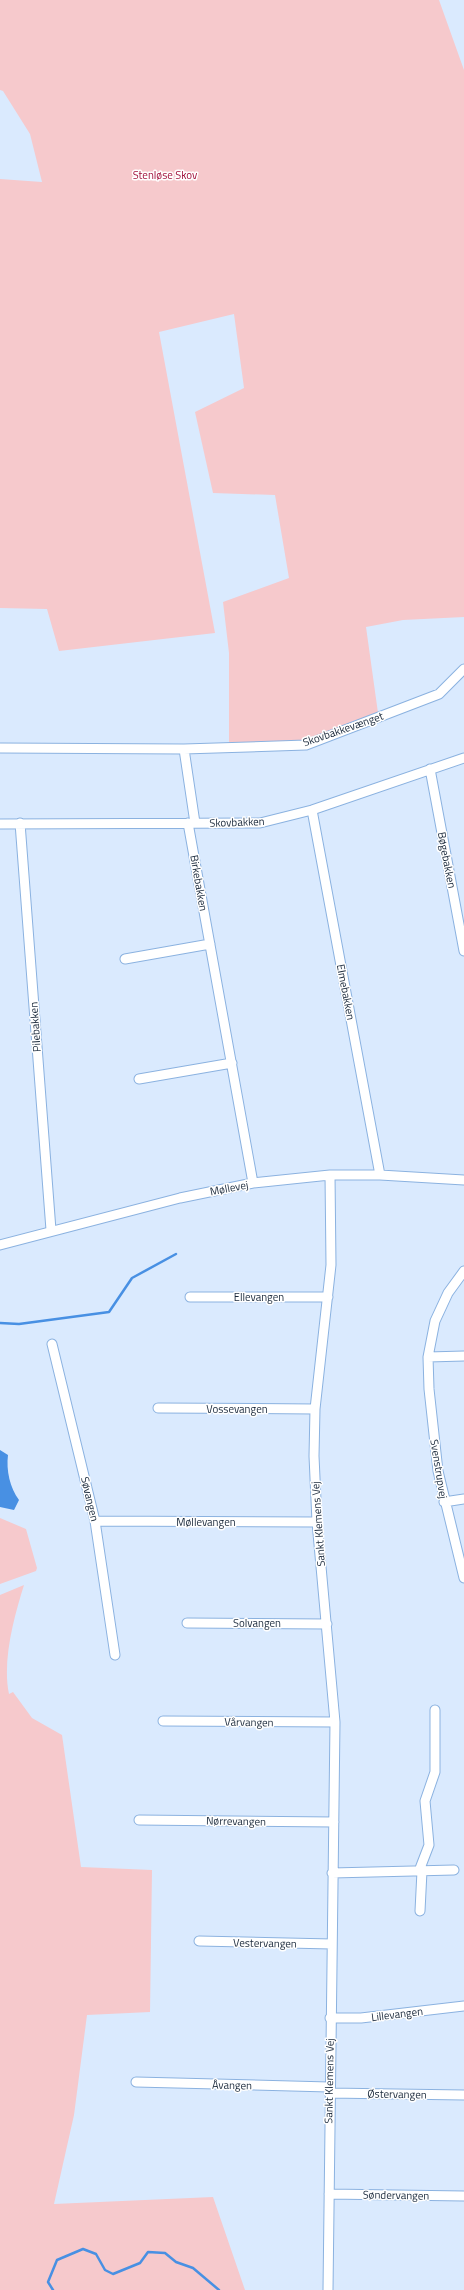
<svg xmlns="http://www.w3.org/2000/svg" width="464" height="2290" font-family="'Titillium Web',sans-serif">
	<rect width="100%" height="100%" fill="#daeafe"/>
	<path fill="#f6c9cc" d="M0,0H439L464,70V617L403,620L366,627L378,713L306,742L229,746V653L223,602L289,578L275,495L213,493L195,412L244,388L234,314L159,332L215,633L59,651L47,609L0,608V179L42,182L30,134L3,91L0,90Z
		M0,1518L26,1529L37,1568L36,1571L0,1584Z
		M24,1585C14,1617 2,1661 9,1694L13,1692L32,1718L62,1735L81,1867L152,1870L150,2012L87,2015L74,2115L54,2204L213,2197L245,2290H0V1595Z"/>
	<path fill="#4890e3" d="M0,1450L8,1455C6,1470 10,1488 19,1500L14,1510L0,1507Z"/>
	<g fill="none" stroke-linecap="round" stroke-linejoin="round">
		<path stroke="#4890e3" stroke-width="2.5" d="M0,1323L19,1324L109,1312L132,1278L176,1254
			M53,2290L48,2282L57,2260L83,2249L96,2254L105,2270L113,2274L140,2263L148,2252L165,2253L176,2262L193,2268L219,2290"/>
		<defs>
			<path id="minor" d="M0,748L184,749L306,745L439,694L464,669
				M184,749L195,823
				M430,769L464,951
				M312,810L380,1175
				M20,823L51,1230
				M188,823L253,1183
				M0,824L260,823L312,810L464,758
				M125,959L210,944
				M139,1079L232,1063
				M0,1245L180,1198L253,1183L330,1175H380L464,1180
				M464,1271L448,1293L435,1321L428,1357L429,1389L438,1471L464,1578
				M190,1297H328
				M52,1344L95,1521L115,1655
				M428,1357L464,1356
				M158,1408L315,1409
				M444,1502L464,1499
				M95,1521L317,1522
				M187,1623L327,1624
				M163,1721L335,1722
				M139,1820L334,1822
				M419,1871L429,1845L425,1801L435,1772V1710
				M332,1873L454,1870
				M420,1911L422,1871
				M199,1941L332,1944
				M330,2018H361L464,2006
				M136,2082L329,2087
				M329,2093L464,2095
				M329,2194L464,2196
				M328,2290L335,1722L317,1522L314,1456L315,1409L331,1265L330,1175"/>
		</defs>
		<use href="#minor" stroke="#8bb2e0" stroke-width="11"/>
		<use href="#minor" stroke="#fff" stroke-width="9"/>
	</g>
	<g text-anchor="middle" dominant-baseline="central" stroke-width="3" stroke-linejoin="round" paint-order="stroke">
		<g font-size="11" fill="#a00d38" stroke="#fff">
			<text x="165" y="175">Stenløse Skov</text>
		</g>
		<g font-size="11" fill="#19283a" stroke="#fff">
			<text transform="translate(343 729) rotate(-19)">Skovbakkevænget</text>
			<text transform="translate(237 822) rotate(-2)">Skovbakken</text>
			<text transform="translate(447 860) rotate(79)">Bøgebakken</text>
			<text transform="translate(199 883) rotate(80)">Birkebakken</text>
			<text transform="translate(346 992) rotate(79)">Elmebakken</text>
			<text transform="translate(35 1027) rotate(-94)">Pilebakken</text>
			<text transform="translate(229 1188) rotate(-11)">Møllevej</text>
			<text x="259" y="1297">Ellevangen</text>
			<text x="237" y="1409">Vossevangen</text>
			<text transform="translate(439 1469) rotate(81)">Svenstrupvej</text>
			<text transform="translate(90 1499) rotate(77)">Søvangen</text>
			<text x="206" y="1522">Møllevangen</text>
			<text transform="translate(318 1524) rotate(-94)">Sankt Klemens Vej</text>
			<text x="257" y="1623">Solvangen</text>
			<text transform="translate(249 1722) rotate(1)">Vårvangen</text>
			<text transform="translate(236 1821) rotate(1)">Nørrevangen</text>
			<text transform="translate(265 1943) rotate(1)">Vestervangen</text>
			<text transform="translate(397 2014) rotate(-7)">Lillevangen</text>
			<text transform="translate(329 2081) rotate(-89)">Sankt Klemens Vej</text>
			<text transform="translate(232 2085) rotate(1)">Åvangen</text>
			<text transform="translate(397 2094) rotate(1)">Østervangen</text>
			<text transform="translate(396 2195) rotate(1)">Søndervangen</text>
		</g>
	</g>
</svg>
